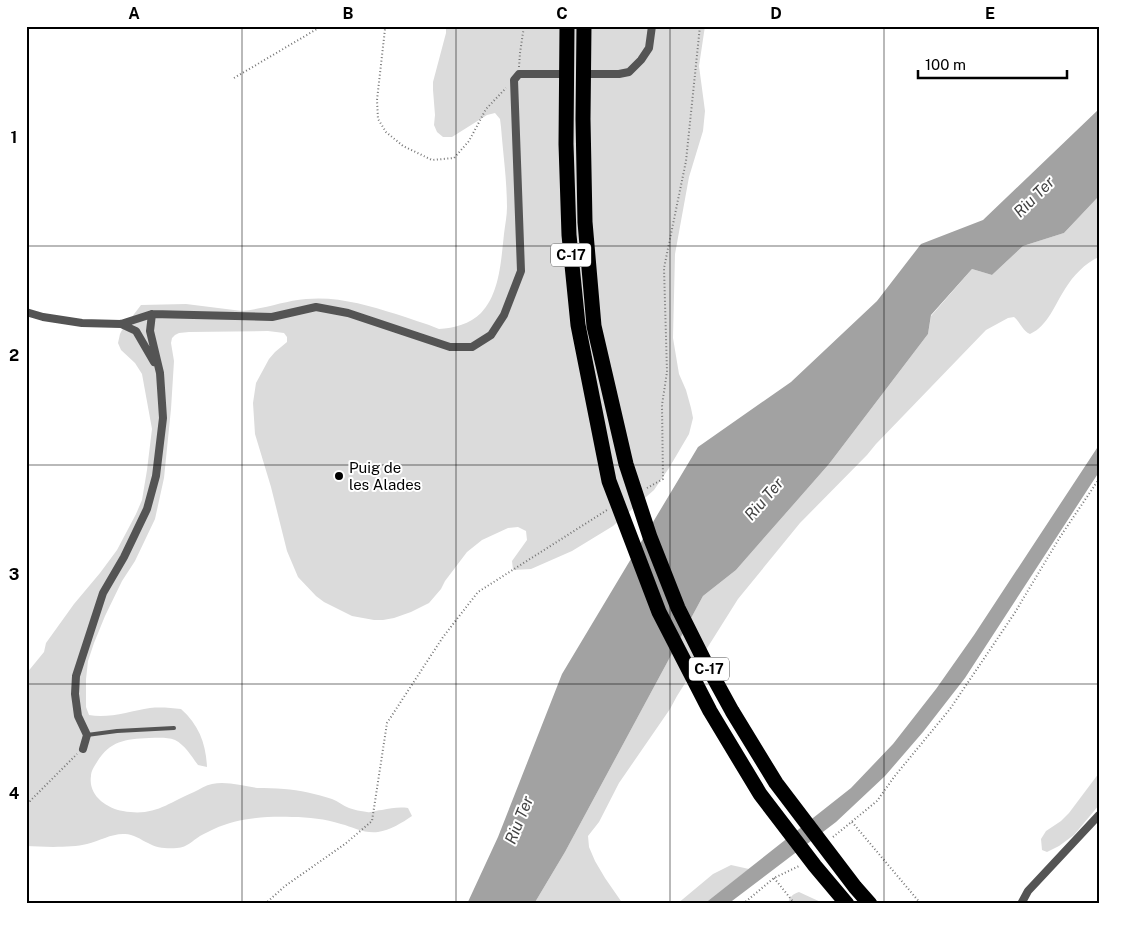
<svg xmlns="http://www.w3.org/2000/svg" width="1125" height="930" font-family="'Public Sans',sans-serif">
	<rect width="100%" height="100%" fill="#fff"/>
	<path fill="#dbdbdb" d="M446,26H705L699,66L705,111L703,131L689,177L675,254L673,338L679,374L686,390L691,408L693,418L689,434L669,468L654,490L613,526L572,551L531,569L513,570L512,561L527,540L526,531L518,527L508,528L482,540L467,552L445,581L441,589L429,603L411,612L394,618L383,620H374L352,616L324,602L316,596L298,577L287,551L271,487L255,434L253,403L256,383L269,359L275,352L287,342V337L284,333L268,331L189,332L179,333L175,335L172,338L171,343L174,361L171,409L164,478L155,519L135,561L122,581L105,616L94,643L88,661L86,679V707L89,715C108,719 131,711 150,708C161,707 171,708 181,709C199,725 206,744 207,767L198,765C192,757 185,745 175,740C167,737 158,738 149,738C125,739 110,741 97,762C94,767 91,771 91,776C88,795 106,808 123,811C154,817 168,803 194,792C200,789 206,785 212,784C227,781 242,786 257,788C266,788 275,788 284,789C299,790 317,794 332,799C338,801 343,806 349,808C354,810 361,811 367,812C372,813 377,810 382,810C391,808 399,807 408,808L412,816C402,823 390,830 378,832C365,834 353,827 341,824C325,819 309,817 292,817C266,816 238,818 214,829C210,831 205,833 200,836C192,841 188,847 177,848C168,849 156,848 148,843C140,839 132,833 123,834C111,834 99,841 87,844C70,848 44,847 26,846V674L44,652L46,643L74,604L100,573L117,550L136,514L142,500L147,470L152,429L142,374L135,363L121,350L118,343L120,334L122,330L141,305L186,304L242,311C264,309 284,301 306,299C337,296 367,305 396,314C410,319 425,323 439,329C454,328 470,324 481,313C500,293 501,260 504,234C505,225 507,216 507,207C507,181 503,153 501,127L500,119L495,113L487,115L452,137H443L437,132L434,125L435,115L433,90V82L446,33Z
		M1099,196V257C1085,263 1073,276 1065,289C1055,304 1048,326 1030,334C1022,330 1021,323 1014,317L1008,318L986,330L876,444L867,455L800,523L738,599L677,696L670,709L619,783L599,822L588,836L589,847L595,861L605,878L623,904H534L565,852L703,596L736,570L829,464L928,334L931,316L972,269L992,275L1023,246L1064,233Z
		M1099,773V805L1074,835L1059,846L1047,852L1042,850L1041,839L1046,831L1061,821L1069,813Z
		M731,865L749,869L704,904H677L713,874Z
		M799,892L825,904H788C789,897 793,894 799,892Z"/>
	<path fill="#a2a2a2" d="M1099,109V196L1064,233L1023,246L992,275L972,269L931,315L928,334L829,464L736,570L703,596L565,852L534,904H467L498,837L562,674L698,447L791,382L877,301L921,244L983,220Z
		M1099,445V472L965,678L923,732L885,776L836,822L728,904H704L851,788L893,744L936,689L974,635Z"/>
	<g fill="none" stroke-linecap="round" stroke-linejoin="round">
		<path stroke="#767676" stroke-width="2" stroke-dasharray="1 2.5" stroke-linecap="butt" d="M384,26L385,29L377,100L378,119L386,132L403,146L432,160L454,158L469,141L486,109L506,88
			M519,67L520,53L524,26
			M234,78L322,26
			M647,488L663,479L662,405L667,372L664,268L686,161L700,26
			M26,801H30L77,754
			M852,822L921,904
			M833,837L877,801L894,777L950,709L1014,614L1060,537L1099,479
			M774,878L795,904
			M265,904L285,886L345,844L372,821L387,723L443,637L478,592L607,510
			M743,904L774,878L799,866"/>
		<path stroke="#545454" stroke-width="4" d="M87,735L117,731L174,728"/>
		<path stroke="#545454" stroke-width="8" d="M581,74H619L629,72L641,60L649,48L652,26
			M26,312L43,317L82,323L121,324L152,314L272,317L316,307L348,313L450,347H472L491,335L504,315L521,271L514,80L519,74H569
			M121,324L136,331L154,362
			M83,749L87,735L78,716L75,694L76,676L103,593L124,557L147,509L156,476L163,418L160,373L150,331L152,314
			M1021,904L1028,891L1099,815"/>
		<path stroke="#000" stroke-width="15" d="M567,26L566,144L569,235L578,325L609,481L659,612L710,711L760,794L815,866L847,904
			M584,26L583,119L585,222L594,326L626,464L650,537L678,608L704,660L732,711L776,783L855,887L870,904"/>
	</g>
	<path fill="none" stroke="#000" stroke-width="1" stroke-opacity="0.55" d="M242,26V904M456,26V904M670,26V904M884,26V904M26,246H1099M26,465H1099M26,684H1099"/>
	<circle fill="#000" stroke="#fff" stroke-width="2" cx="339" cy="476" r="5"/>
	<g text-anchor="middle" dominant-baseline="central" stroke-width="4" stroke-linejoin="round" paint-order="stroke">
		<g fill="#fff" stroke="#4c4c4c" stroke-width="1">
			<rect x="551" y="243.5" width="40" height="23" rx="4"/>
			<rect x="689" y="657.5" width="40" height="23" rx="4"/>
		</g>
		<g font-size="14" font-weight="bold" fill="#000">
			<text x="571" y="255">C-17</text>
			<text x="709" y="669">C-17</text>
		</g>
		<g font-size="15" fill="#000" stroke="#fff" text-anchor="start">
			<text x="349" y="467">Puig de<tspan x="349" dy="17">les Alades</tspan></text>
		</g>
		<g font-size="16" font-style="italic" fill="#434343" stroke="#fff">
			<text transform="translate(1034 197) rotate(-45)">Riu Ter</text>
			<text transform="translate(764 499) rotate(-49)">Riu Ter</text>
			<text transform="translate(519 820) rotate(-68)">Riu Ter</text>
		</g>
	</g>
	<rect width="1125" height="930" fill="none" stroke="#ffffff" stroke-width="55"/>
	<path d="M918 70v8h149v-8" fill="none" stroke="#000000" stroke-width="2.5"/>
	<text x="925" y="70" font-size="15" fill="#000000" stroke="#ffffff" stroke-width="4" paint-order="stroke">100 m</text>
	<rect x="28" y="28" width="1070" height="874" fill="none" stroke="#000" stroke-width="2"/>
	<g font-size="16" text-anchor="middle" font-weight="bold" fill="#000">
		<text x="134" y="19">A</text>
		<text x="348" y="19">B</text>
		<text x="562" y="19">C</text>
		<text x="776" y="19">D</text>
		<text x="990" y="19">E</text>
		<text x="14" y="143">1</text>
		<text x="14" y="361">2</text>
		<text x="14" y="580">3</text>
		<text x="14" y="799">4</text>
	</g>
</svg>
